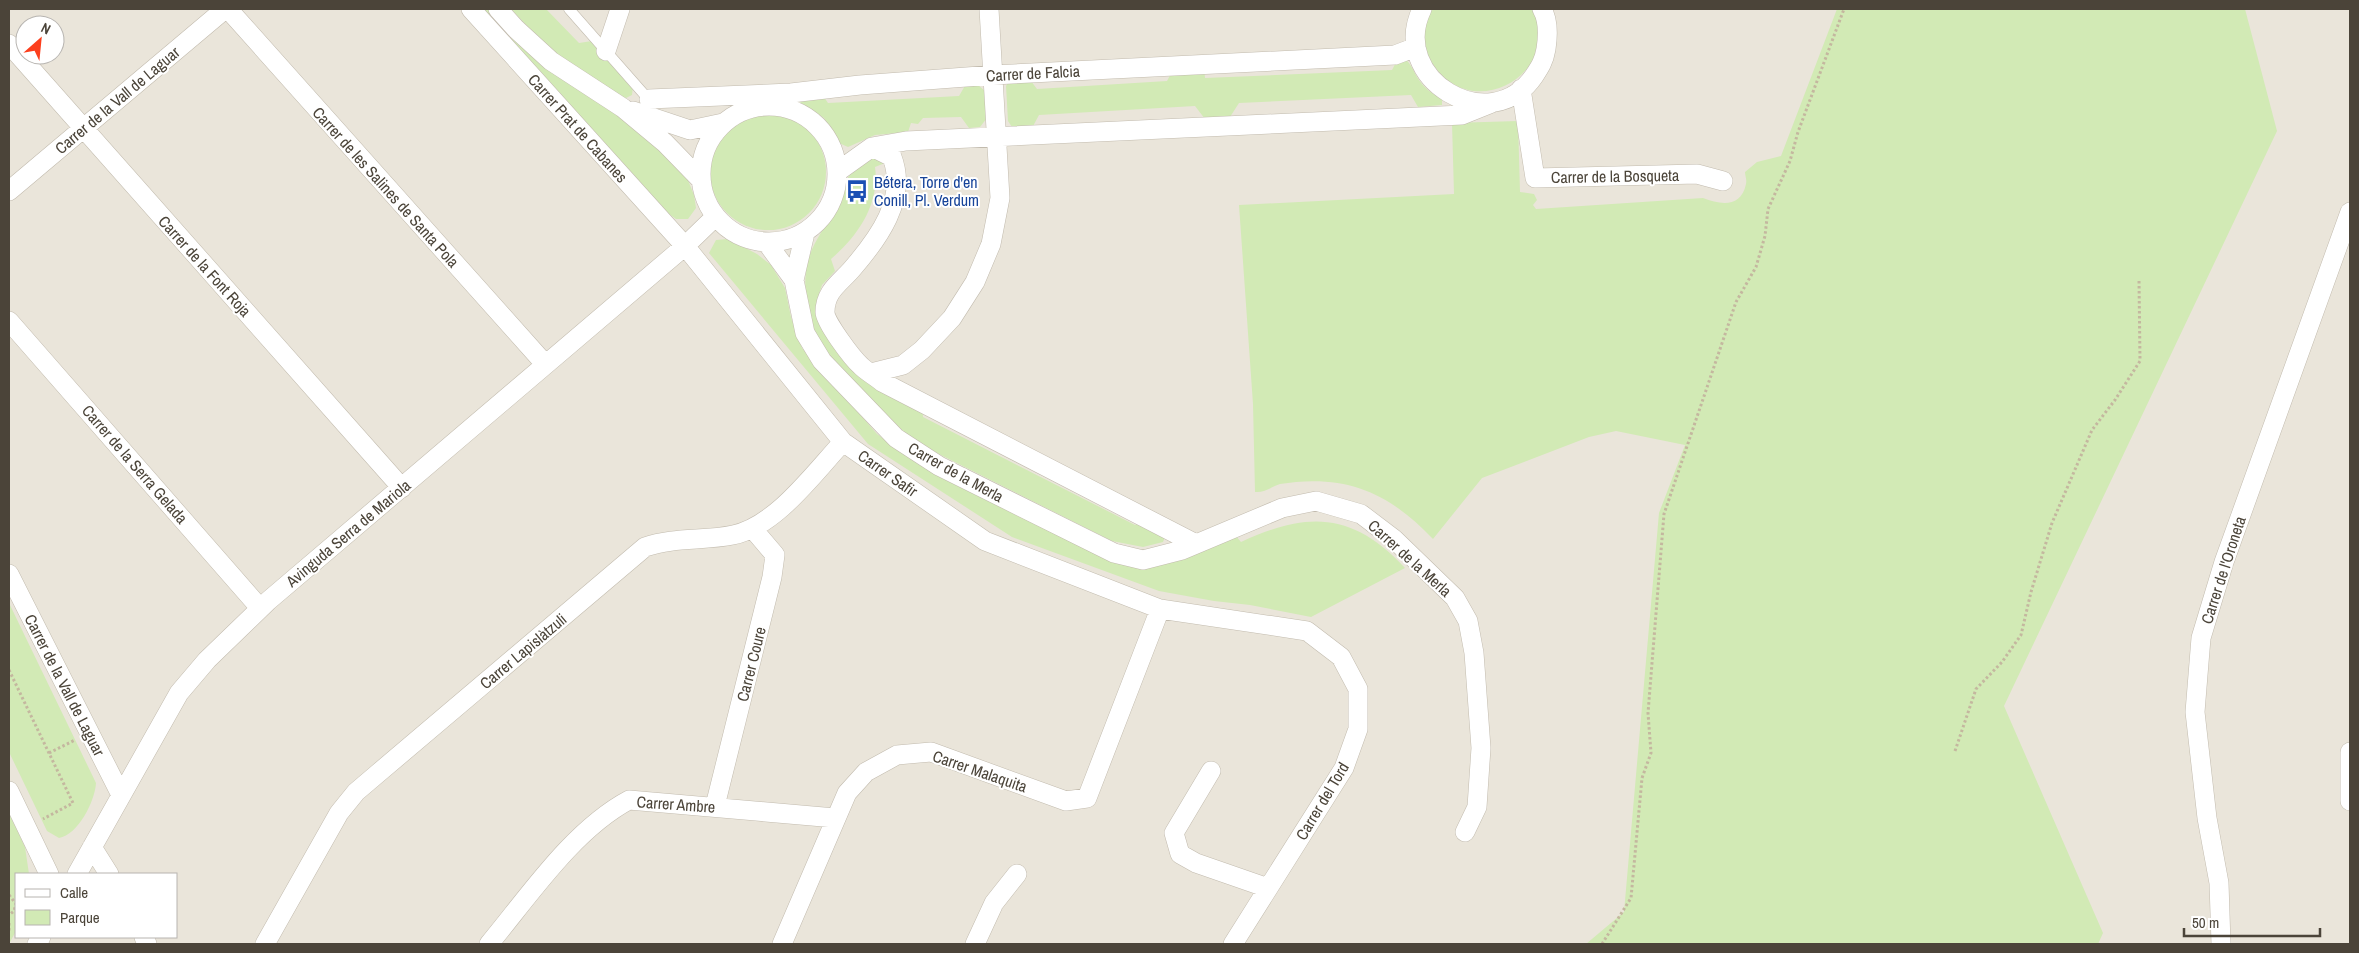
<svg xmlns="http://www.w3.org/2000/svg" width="2359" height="953" font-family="'Archivo Narrow',sans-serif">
	<rect width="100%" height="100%" fill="#f6f3ec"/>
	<path fill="#eae5da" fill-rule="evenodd" d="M9,9H2350V944H9ZM25,25H55V55H25ZM16,874H176V937H16Z"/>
	<path fill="#d2eab5" d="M481,9H492L545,68L618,115L683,168L694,195L696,208L688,219H676L669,214Z
		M511,9H546L579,43L592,41L633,86L632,95L626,98L623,97L563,59L544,44Z
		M1429,9H1534C1562,76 1471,124 1433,64C1428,57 1424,47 1423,39C1423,30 1427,18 1429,9Z
		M1837,9H2245L2277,131L2004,706L2103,933L2098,944H1586L1624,912L1659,513L1685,445L1616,431L1589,437L1482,478L1433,539C1393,497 1354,477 1296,482C1291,483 1285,483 1280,484C1271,487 1264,493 1255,492L1253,404L1239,205L1454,194L1452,123L1518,121L1520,192L1534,194L1537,200L1533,205L1536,209L1703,198C1721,205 1741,208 1746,184C1747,179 1745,176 1745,172L1757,162L1781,156Z
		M1400,55C1410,61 1412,68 1417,77C1423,87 1432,94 1442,99V105L1418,107L1411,95L1239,103L1230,117L1205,119L1195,106L1039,115L1032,128L1012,127L1008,121L1006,86L1008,83L1028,77L1037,89L1167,81L1174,68L1204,66L1205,78L1392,70Z
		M966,84H977L986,92L987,118L980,127L969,128L961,117L923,118L918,124L911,123L908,132L875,135L848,147L839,143L824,118L798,101L820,91L828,103L959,96Z
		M710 172a58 58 0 1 1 116 0a58 58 0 1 1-116 0Z
		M872,155L885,163L875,167C880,204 858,236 831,259L835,271L822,285L818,297L829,336L922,404L923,417L1135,525L1148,518L1165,537L1163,542L1143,547L1112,541L923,446C894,426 834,368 818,337C806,316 802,284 808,260C814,241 825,227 835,210C840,202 842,194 844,185C849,172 861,164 872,155Z
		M728,239L757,254L771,265L785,288L791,317L802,348L877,434L913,460L1110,559L1235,535L1241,542C1308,511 1353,512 1405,568L1311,617L1250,605L1214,601L1159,591L1012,537L868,444L709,253L716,240Z
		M9,603L96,783C95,801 78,835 59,838L47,831L9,752Z
		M9,813L25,847L29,874H16V931L9,944Z"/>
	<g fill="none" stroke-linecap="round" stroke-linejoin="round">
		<defs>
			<path id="service" d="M569,9L650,101"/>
			<path id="minor" d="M228,9L545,364
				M471,9L685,246L843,442L985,541L1160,609L1307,631L1341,657L1358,689V729L1344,768L1233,944
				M498,9L516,29L551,61L623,108L665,143L700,179
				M1422,9C1388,79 1490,140 1534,76C1540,67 1544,61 1546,49C1548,36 1549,21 1542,9
				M9,44L402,488
				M606,51L620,9
				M1521,89L1535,178L1697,174L1723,181
				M649,99L791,93L860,85L993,75L1395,55L1416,47
				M701 174a68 68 0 1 1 136 0a68 68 0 1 1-136 0Z
				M633,111L690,130L723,123
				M872,147L892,157C908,199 878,239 852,269C840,283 825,291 825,312C825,322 852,358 861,366C867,372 875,376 882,382L1196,544
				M837,172L872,147L906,141L1462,115L1492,103
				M9,191L225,9
				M767,243L794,280L805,233
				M794,280L805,333L822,361L896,438L939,466L1114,553L1143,560L1182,550L1282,508L1316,501L1361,514L1394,539L1455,598L1468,621L1474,653L1481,748L1477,807L1465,832
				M9,321L260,608
				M871,373L903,365L922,350L952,318L975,282L991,244L1000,198L989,9
				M9,574L121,795
				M2350,752V801
				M1211,771L1174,833L1180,854L1196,863L1268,888
				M9,791L49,874
				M715,806L772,577L775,555L753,529
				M92,847L109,874
				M77,874L179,693L207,660L268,601L685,246L715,217
				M144,937L147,944
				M37,944L41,937
				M265,944L339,813L356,792L376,775L645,547C674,537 704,541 733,535C776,526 813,474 843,442
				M489,944C529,896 573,830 629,800L835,818
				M782,944L847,793L866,772L897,755L931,752L1066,801L1087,798L1160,609
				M975,944L994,903L1017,874
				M2221,944L2219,883L2207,818L2195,712L2201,638L2224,562L2350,212"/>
		</defs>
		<use href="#service" stroke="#c2bbae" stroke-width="11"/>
		<use href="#minor" stroke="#c2bbae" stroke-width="20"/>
		<path stroke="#c4b79f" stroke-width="3" stroke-dasharray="2.5 2.5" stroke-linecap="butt" d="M9,670L73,803L43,819
			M1955,751L1976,689L2002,662L2021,635L2031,592L2052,523L2092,430L2115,400L2140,361L2139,280
			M49,753L75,740
			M9,895L16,904L14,911L9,915
			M9,923V933
			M1602,944L1631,898L1642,778L1651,753L1648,713L1664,514L1736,302L1756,267L1765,236L1768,209L1790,161L1798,132L1844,9"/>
		<use href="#service" stroke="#fff" stroke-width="10"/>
		<use href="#minor" stroke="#fff" stroke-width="19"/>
	</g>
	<defs>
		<symbol id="bus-bare" viewBox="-9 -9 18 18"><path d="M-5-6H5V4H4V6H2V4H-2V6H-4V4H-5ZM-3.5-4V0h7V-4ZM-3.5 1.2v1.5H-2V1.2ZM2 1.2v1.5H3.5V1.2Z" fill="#1a4fb4" stroke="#fff" stroke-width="2.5" paint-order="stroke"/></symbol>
	</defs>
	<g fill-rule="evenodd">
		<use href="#bus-bare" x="841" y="175" width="32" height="32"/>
	</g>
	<g text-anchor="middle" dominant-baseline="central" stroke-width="4" stroke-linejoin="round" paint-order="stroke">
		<g font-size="16" fill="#4b4439" stroke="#fff">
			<text transform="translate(1033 73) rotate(-3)">Carrer de Falcia</text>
			<text transform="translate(117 100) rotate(-40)">Carrer de la Vall de Laguar</text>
			<text transform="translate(578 128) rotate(48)">Carrer Prat de Cabanes</text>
			<text transform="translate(1615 176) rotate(-1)">Carrer de la Bosqueta</text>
			<text transform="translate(386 187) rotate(48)">Carrer de les Salines de Santa Pola</text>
			<text transform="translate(205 266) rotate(48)">Carrer de la Font Roja</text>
			<text transform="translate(135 464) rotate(49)">Carrer de la Serra Gelada</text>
			<text transform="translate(956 472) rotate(29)">Carrer de la Merla</text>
			<text transform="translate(888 473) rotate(35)">Carrer Safir</text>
			<text transform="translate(348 533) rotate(-40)">Avinguda Serra de Mariola</text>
			<text transform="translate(1410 558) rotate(42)">Carrer de la Merla</text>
			<text transform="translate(2223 570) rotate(-72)">Carrer de l'Oroneta</text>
			<text transform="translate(523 651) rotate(-40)">Carrer Lapislàtzuli</text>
			<text transform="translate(751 664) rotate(-76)">Carrer Coure</text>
			<text transform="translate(65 685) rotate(63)">Carrer de la Vall de Laguar</text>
			<text transform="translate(980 771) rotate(19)">Carrer Malaquita</text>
			<text transform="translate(1322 801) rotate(-59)">Carrer del Tord</text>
			<text transform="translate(676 804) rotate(4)">Carrer Ambre</text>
		</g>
		<g font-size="16" fill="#164399" stroke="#fff" text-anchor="start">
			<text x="874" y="182">Bétera, Torre d'en<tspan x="874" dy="18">Conill, Pl. Verdum</tspan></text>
		</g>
	</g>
	<rect width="2359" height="953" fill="none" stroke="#4b4439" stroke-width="20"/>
	<rect x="15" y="873" width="162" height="65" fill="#ffffff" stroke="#b7b4b0"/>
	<rect x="25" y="889" width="25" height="8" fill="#ffffff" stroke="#b7b4b0"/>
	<text x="60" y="898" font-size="15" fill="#4b4439">Calle</text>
	<rect x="25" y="910" width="25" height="15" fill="#d2eab5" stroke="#b7b4b0"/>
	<text x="60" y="923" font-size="15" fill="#4b4439">Parque</text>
	<g transform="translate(40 40) rotate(27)"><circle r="24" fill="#ffffff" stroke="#b7b4b0"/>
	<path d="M0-4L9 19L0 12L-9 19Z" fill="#fc3f1d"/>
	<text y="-8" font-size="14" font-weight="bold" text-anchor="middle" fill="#4b4439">N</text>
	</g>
	<path d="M2184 928v8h136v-8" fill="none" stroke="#4b4439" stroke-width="2.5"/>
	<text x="2192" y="928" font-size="15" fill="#4b4439" stroke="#ffffff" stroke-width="4" paint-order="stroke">50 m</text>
</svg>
